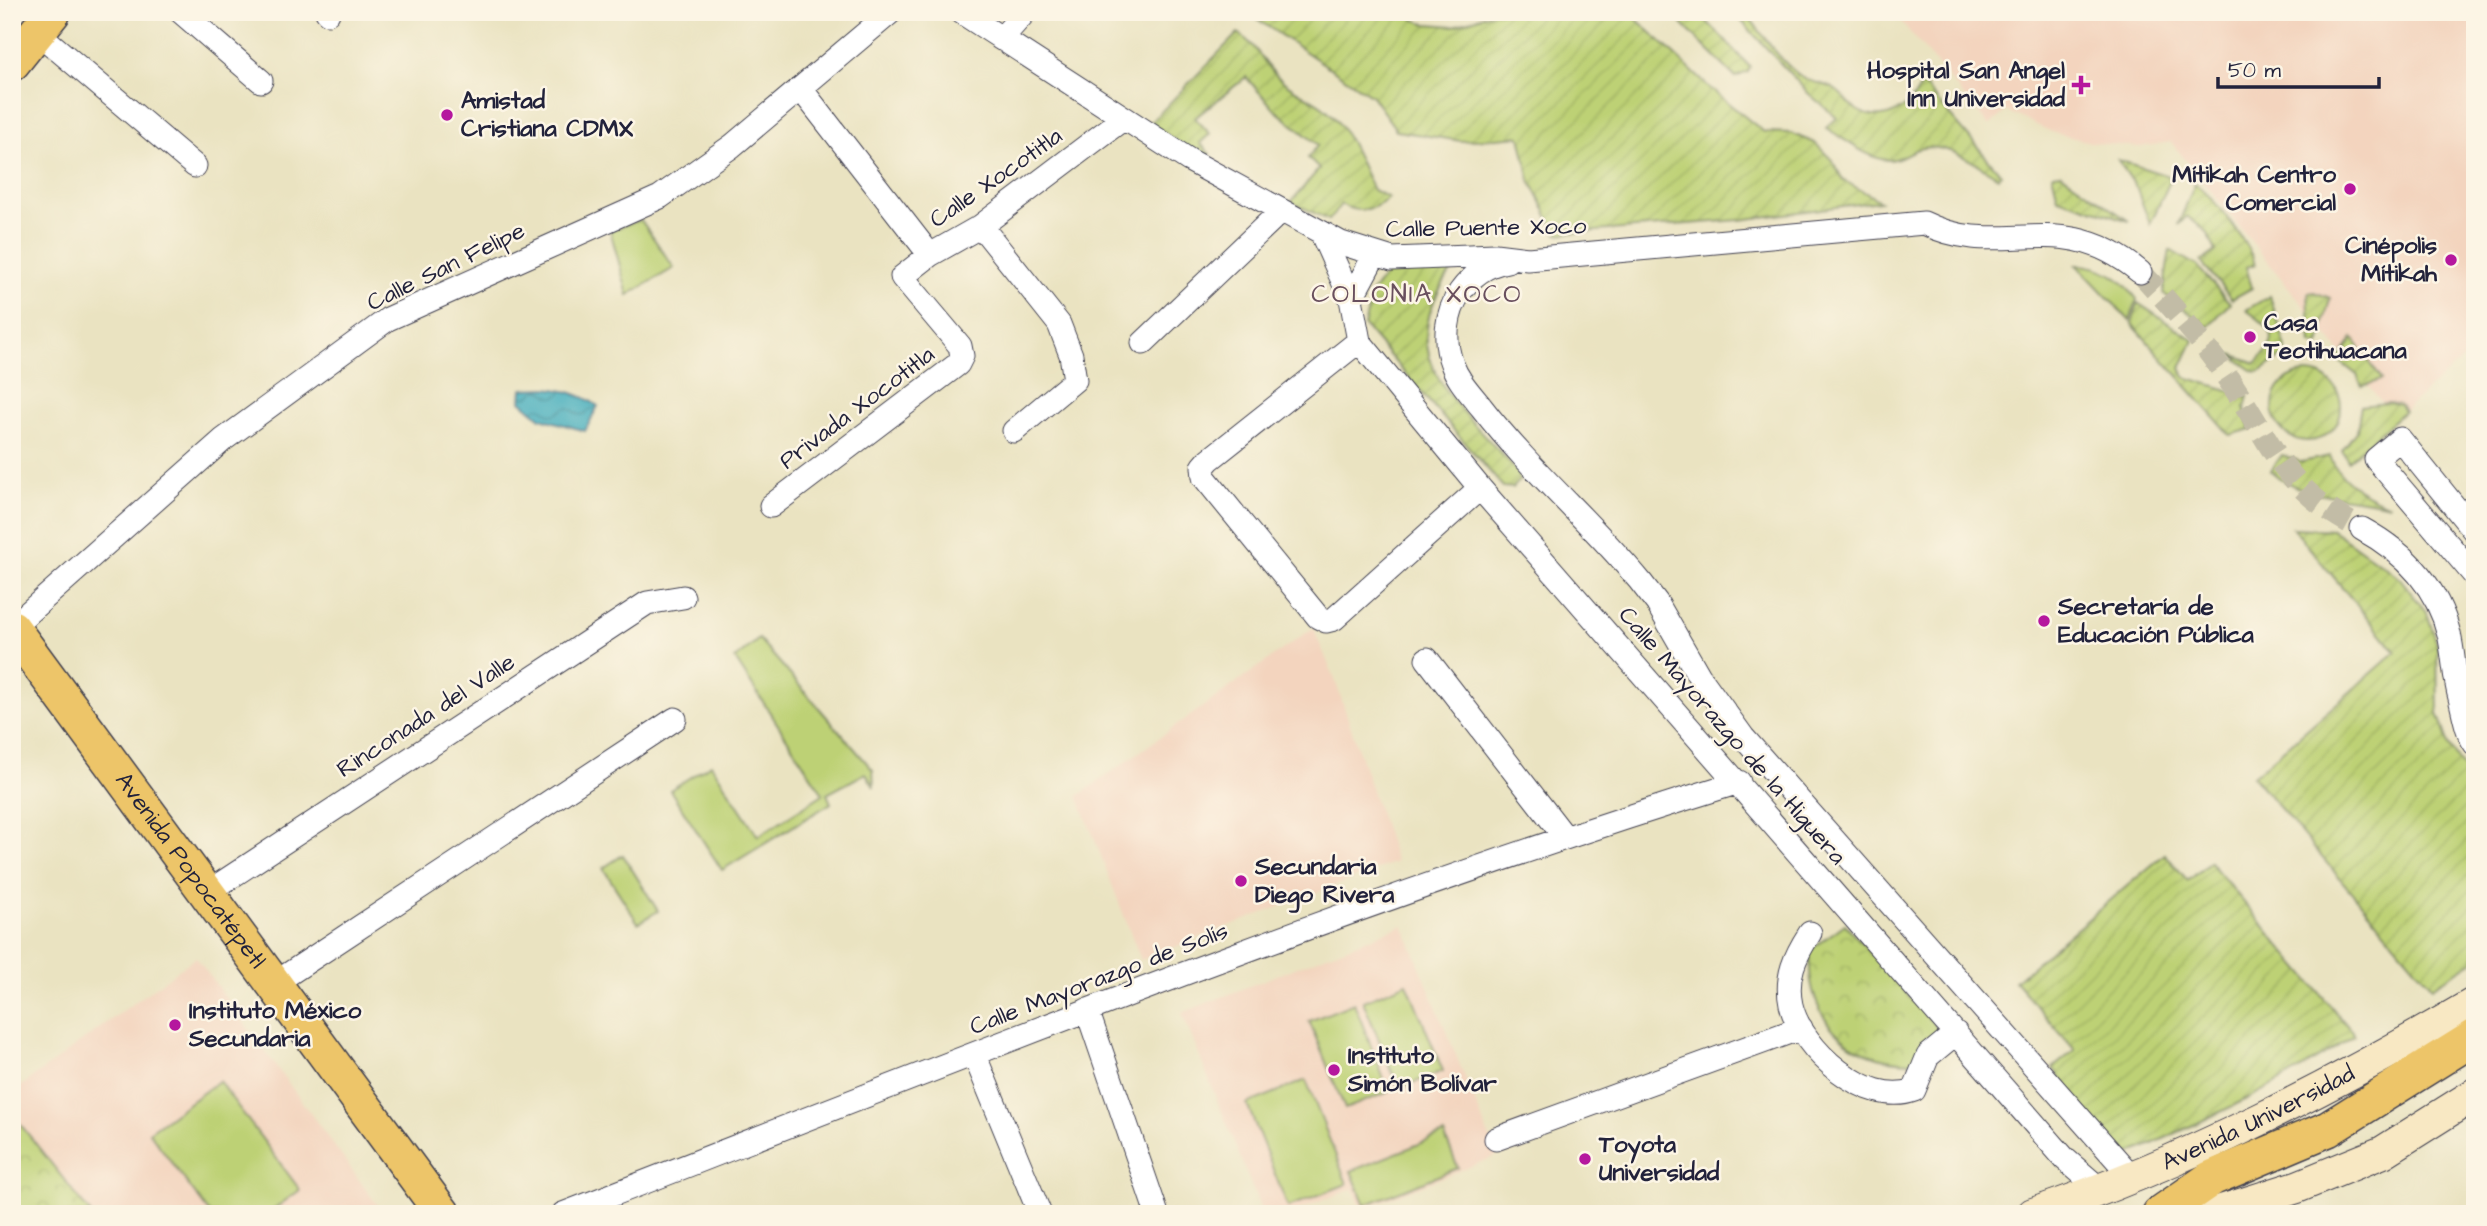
<svg xmlns="http://www.w3.org/2000/svg" width="2487" height="1226" font-family="'Architects Daughter',sans-serif">
	<defs>
		<pattern id="park-crowns" width="20" height="18" patternUnits="userSpaceOnUse" patternTransform="scale(1.75)"><rect width="20" height="18" fill="#bdd175"/><path d="M2 6a3 3 0 1 1 6 0M12 15a3 3 0 1 1 6 0" fill="none" stroke="#a2b366"/></pattern>
		<pattern id="garden-furrows" width="10" height="10" patternUnits="userSpaceOnUse" patternTransform="scale(1.75)"><rect width="10" height="10" fill="#bdd175"/><path d="M-1 1l2-2M0 10L10 0M9 11l2-2" fill="none" stroke="#a2b366"/></pattern>
		<pattern id="water-waves" width="16" height="10" patternUnits="userSpaceOnUse" patternTransform="scale(1.75)"><rect width="16" height="10" fill="#3dabbb"/><path d="M0 5q4-4 8 0t8 0" fill="none" stroke="#338b99"/></pattern>
	</defs>
	<rect width="100%" height="100%" fill="#fcf5e5"/>
	<filter id="ink" filterUnits="userSpaceOnUse"><feTurbulence type="fractalNoise" baseFrequency=".0143" numOctaves="2"/><feDisplacementMap in="SourceGraphic" scale="14" xChannelSelector="R" yChannelSelector="G"/><feConvolveMatrix kernelMatrix="1 2 1 2 8 2 1 2 1" color-interpolation-filters="sRGB"/></filter>
	<filter id="wash" filterUnits="userSpaceOnUse"><feTurbulence type="fractalNoise" baseFrequency=".00686" numOctaves="4" result="noise"/><feDisplacementMap in="SourceGraphic" scale="28" xChannelSelector="R" yChannelSelector="G"/><feGaussianBlur stdDeviation="1.57" result="paint"/><feColorMatrix in="noise" values="0 0 0 0 0 0 0 0 0 0 0 0 0 0 0 0 0 1.4 0 .05"/><feComposite in="paint" operator="in"/></filter>
	<g filter="url(#wash)">
		<rect width="100%" height="100%" fill="#eae3c1"/>
		<path fill="#f3d4be" d="M1893,12H2475V348L2395,419L2171,142L2140,147L2094,143L2054,133L2006,111L1989,126Z
			M1313,628L1334,677L1396,862L1141,960L1078,796Z
			M1403,925L1497,1156L1362,1209L1353,1188L1289,1214H1263L1182,1013Z
			M196,957L384,1214H12V1093Z"/>
		<path fill="#bdd175" stroke="#707a58" stroke-width="2" d="M641,220L674,268L628,295L610,230Z
			M2077,265C2104,266 2121,277 2137,299L2130,321Z
			M759,639L873,770L874,787L866,773L827,794L831,803L722,870L670,790L711,764L758,836L823,794L735,659Z
			M623,855L658,911L638,923L603,868Z
			M1407,983L1443,1071L1399,1089L1363,1001Z
			M1354,1003L1389,1092L1345,1109L1309,1021Z
			M1306,1080L1347,1184L1288,1207L1247,1104Z
			M219,1081L300,1190L267,1214H210L149,1132Z
			M1444,1134L1458,1168L1365,1205L1351,1171Z"/>
		<path fill="url(#park-crowns)" stroke="#707a58" stroke-width="2" d="M1845,924L1943,1034L1912,1062C1846,1060 1805,1018 1810,950Z
			M12,1114L13,1115L91,1214H12Z"/>
		<path fill="url(#garden-furrows)" stroke="#707a58" stroke-width="2" d="M1267,12H1408L1415,20L1427,24L1454,26L1494,12H1629L1712,90L1764,132L1791,133L1815,143L1832,160L1843,180L1880,201L1740,220L1557,234L1530,180L1520,136L1461,141L1397,131L1372,96L1258,20Z
			M1670,12H1698L1750,67L1748,72L1735,77Z
			M1733,12H1745C1762,33 1780,62 1802,77C1813,84 1827,83 1837,91C1845,97 1849,105 1857,110C1883,126 1912,108 1922,83L2001,174L1998,177C1977,164 1944,141 1918,149C1907,152 1901,160 1888,160C1868,159 1843,138 1826,128L1837,118L1808,93Z
			M1238,33C1260,49 1261,61 1278,77C1292,91 1312,97 1327,110C1349,130 1360,164 1373,190L1389,198C1374,210 1358,215 1341,204L1329,220L1291,202L1319,169L1308,158L1318,145L1275,110L1246,77L1195,118L1210,134L1200,143L1211,155L1206,161L1150,123Z
			M2118,160L2172,177L2150,224L2136,187Z
			M2060,173L2129,221L2058,198L2052,174Z
			M2195,184C2215,198 2247,241 2255,264L2246,267L2252,288L2232,299L2201,262L2216,251L2207,232L2187,216L2178,225Z
			M2170,250L2197,266L2230,303L2208,327L2163,293Z
			M1459,261C1382,357 1458,400 1518,473L1519,481L1513,488L1503,487L1364,326L1372,293L1392,265Z
			M2314,292L2330,298L2319,345L2311,344L2308,293Z
			M2270,296L2286,348L2285,355C2252,374 2265,381 2231,354L2256,363C2283,339 2273,328 2246,310Z
			M2138,303L2194,340L2181,368L2185,377L2248,396L2245,408L2251,429L2230,435L2132,324Z
			M2353,338L2382,380L2362,386L2357,375L2338,360Z
			M2273 407a34 34 0 1 1 68 0a34 34 0 1 1-68 0Z
			M2387,403L2400,405L2404,411L2348,461L2342,450L2357,430L2361,406Z
			M2282,455L2302,462L2330,456C2341,484 2364,493 2389,505C2349,494 2303,501 2271,471Z
			M2293,528L2333,530L2399,577L2427,613L2437,644L2438,713L2449,745L2475,787V960L2432,987L2253,776L2396,652Z
			M2165,854L2188,881L2210,862L2355,1035C2282,1085 2204,1121 2123,1157L2053,1068L2075,1050L2015,981Z"/>
		<path fill="url(#water-waves)" stroke="#30667b" stroke-width="2" d="M546,388C566,390 581,394 598,406L585,431L541,418L521,401L522,389Z"/>
	</g>
	<g filter="url(#ink)">
		<g fill="none" stroke-linecap="round" stroke-linejoin="round">
			<path stroke="#c2bca6" stroke-width="23" stroke-dasharray="23 11" stroke-linecap="butt" d="M2140,272C2172,306 2203,341 2229,380C2276,448 2281,488 2362,529"/>
			<defs>
				<path id="minor" d="M181,12L261,81
					M327,12L328,13
					M961,12L1189,160L1341,243L1392,259L1495,255L1528,259L1924,223C2003,262 2058,204 2140,272
					M37,32L195,166
					M1001,39L1025,12
					M801,89L930,255L981,226L1124,118
					M981,226L1059,324L1071,355L1075,380L1014,431
					M1321,232L1351,299L1359,341L1480,488L2065,1159L2102,1191
					M1507,261C1486,265 1472,275 1460,292C1446,313 1443,341 1452,364C1458,381 1471,394 1482,408C1530,470 1590,521 1640,581L1657,603L1699,676L1743,737L2132,1177
					M1351,299L1374,256
					M1359,341L1209,460L1203,467L1204,477L1318,617L1326,621L1334,619L1480,488
					M1143,343L1280,212
					M771,506L958,364L962,356L960,346L902,277L930,255
					M2362,529C2404,552 2437,586 2449,634C2454,655 2454,677 2460,698C2464,713 2466,731 2475,744
					M2475,532L2400,439L2376,459L2475,576
					M12,627L223,440L388,319L660,197L732,146L891,12
					M1427,659L1564,836
					M205,894L647,603L683,597
					M1810,933C1795,956 1785,977 1791,1005C1801,1049 1867,1108 1914,1090L1928,1056L1956,1033
					M275,983L675,719
					M1087,1010L1157,1214
					M974,1054L1040,1214
					M1496,1139L1801,1028
					M563,1214C952,1063 1340,905 1739,782"/>
				<g id="secondary">
					<path id="s1" d="M2033,1214C2187,1162 2335,1085 2475,1003"/>
					<path d="M2212,1214L2297,1187L2383,1152L2475,1094"/>
				</g>
				<g id="primary">
					<path d="M12,63L53,12"/>
					<path id="s2" d="M12,628L443,1214"/>
					<path d="M2160,1214L2212,1178L2328,1129L2475,1037"/>
				</g>
			</defs>
			<use href="#minor" stroke="#403f4f" stroke-width="25"/>
			<use href="#secondary" stroke="#403f4f" stroke-width="34"/>
			<use href="#primary" stroke="#403f4f" stroke-width="38"/>
			<use href="#minor" stroke="#fff" stroke-width="23"/>
			<use href="#secondary" stroke="#f8e8c3" stroke-width="32"/>
			<use href="#primary" stroke="#edc569" stroke-width="35"/>
		</g>
	</g>
	<g fill="#b5179e" stroke="#fcf5e5" stroke-width="2.5">
		<path d="M2077.5 74.5h7v7h7v7h-7v7h-7v-7h-7v-7h7z"/>
		<circle cx="447" cy="115" r="7"/>
		<circle cx="2350" cy="189" r="7"/>
		<circle cx="2451" cy="260" r="7"/>
		<circle cx="2250" cy="337" r="7"/>
		<circle cx="2044" cy="621" r="7"/>
		<circle cx="1241" cy="881" r="7"/>
		<circle cx="175" cy="1025" r="7"/>
		<circle cx="1334" cy="1070" r="7"/>
		<circle cx="1585" cy="1159" r="7"/>
	</g>
	<g text-anchor="middle" dominant-baseline="central" stroke-width="5" stroke-linejoin="round" paint-order="stroke">
		<g font-size="24" font-weight="bold" fill="#22223b" stroke="#fcf5e5" text-anchor="start">
			<text x="2065" y="71" text-anchor="end">Hospital San Angel<tspan x="2065" dy="28">Inn Universidad</tspan></text>
			<text x="461" y="101">Amistad<tspan x="461" dy="28">Cristiana CDMX</tspan></text>
			<text x="2336" y="175" text-anchor="end">Mítikah Centro<tspan x="2336" dy="28">Comercial</tspan></text>
			<text x="2437" y="246" text-anchor="end">Cinépolis<tspan x="2437" dy="28">Mítikah</tspan></text>
			<text x="2264" y="323">Casa<tspan x="2264" dy="28">Teotihuacana</tspan></text>
			<text x="2058" y="607">Secretaría de<tspan x="2058" dy="28">Educación Pública</tspan></text>
			<text x="1255" y="867">Secundaria<tspan x="1255" dy="28">Diego Rivera</tspan></text>
			<text x="189" y="1011">Instituto México<tspan x="189" dy="28">Secundaria</tspan></text>
			<text x="1348" y="1056">Instituto<tspan x="1348" dy="28">Simón Bolívar</tspan></text>
			<text x="1599" y="1145">Toyota<tspan x="1599" dy="28">Universidad</tspan></text>
		</g>
		<g font-size="24" fill="#22223b" stroke="#fcf5e5">
			<text transform="translate(996 178) rotate(-35)">Calle Xocotitla</text>
			<text transform="translate(1486 228) rotate(-1)">Calle Puente Xoco</text>
			<text transform="translate(446 267) rotate(-26)">Calle San Felipe</text>
			<text transform="translate(857 408) rotate(-37)">Privada Xocotitla</text>
			<text transform="translate(426 716) rotate(-33)">Rinconada del Valle</text>
			<text transform="translate(1732 736) rotate(49)">Calle Mayorazgo de la Higuera</text>
			<text stroke="none"><textPath href="#s2" startOffset="301">Avenida Popocatépetl</textPath></text>
			<text transform="translate(1099 979) rotate(-21)">Calle Mayorazgo de Solís</text>
			<text stroke="none"><textPath href="#s1" startOffset="245">Avenida Universidad</textPath></text>
		</g>
		<g font-size="26" letter-spacing="2" fill="#694f5e" stroke="#fcf5e5">
			<text x="1417" y="294">COLONIA XOCO</text>
		</g>
	</g>
	<rect width="2487" height="1226" fill="none" stroke="#fcf5e5" stroke-width="42"/>
	<path d="M2218 77v10h161v-10" fill="none" stroke="#22223b" stroke-width="3.5"/>
	<text x="2228" y="77" font-size="21" fill="#22223b" stroke="#fcf5e5" stroke-width="5" paint-order="stroke">50 m</text>
</svg>
